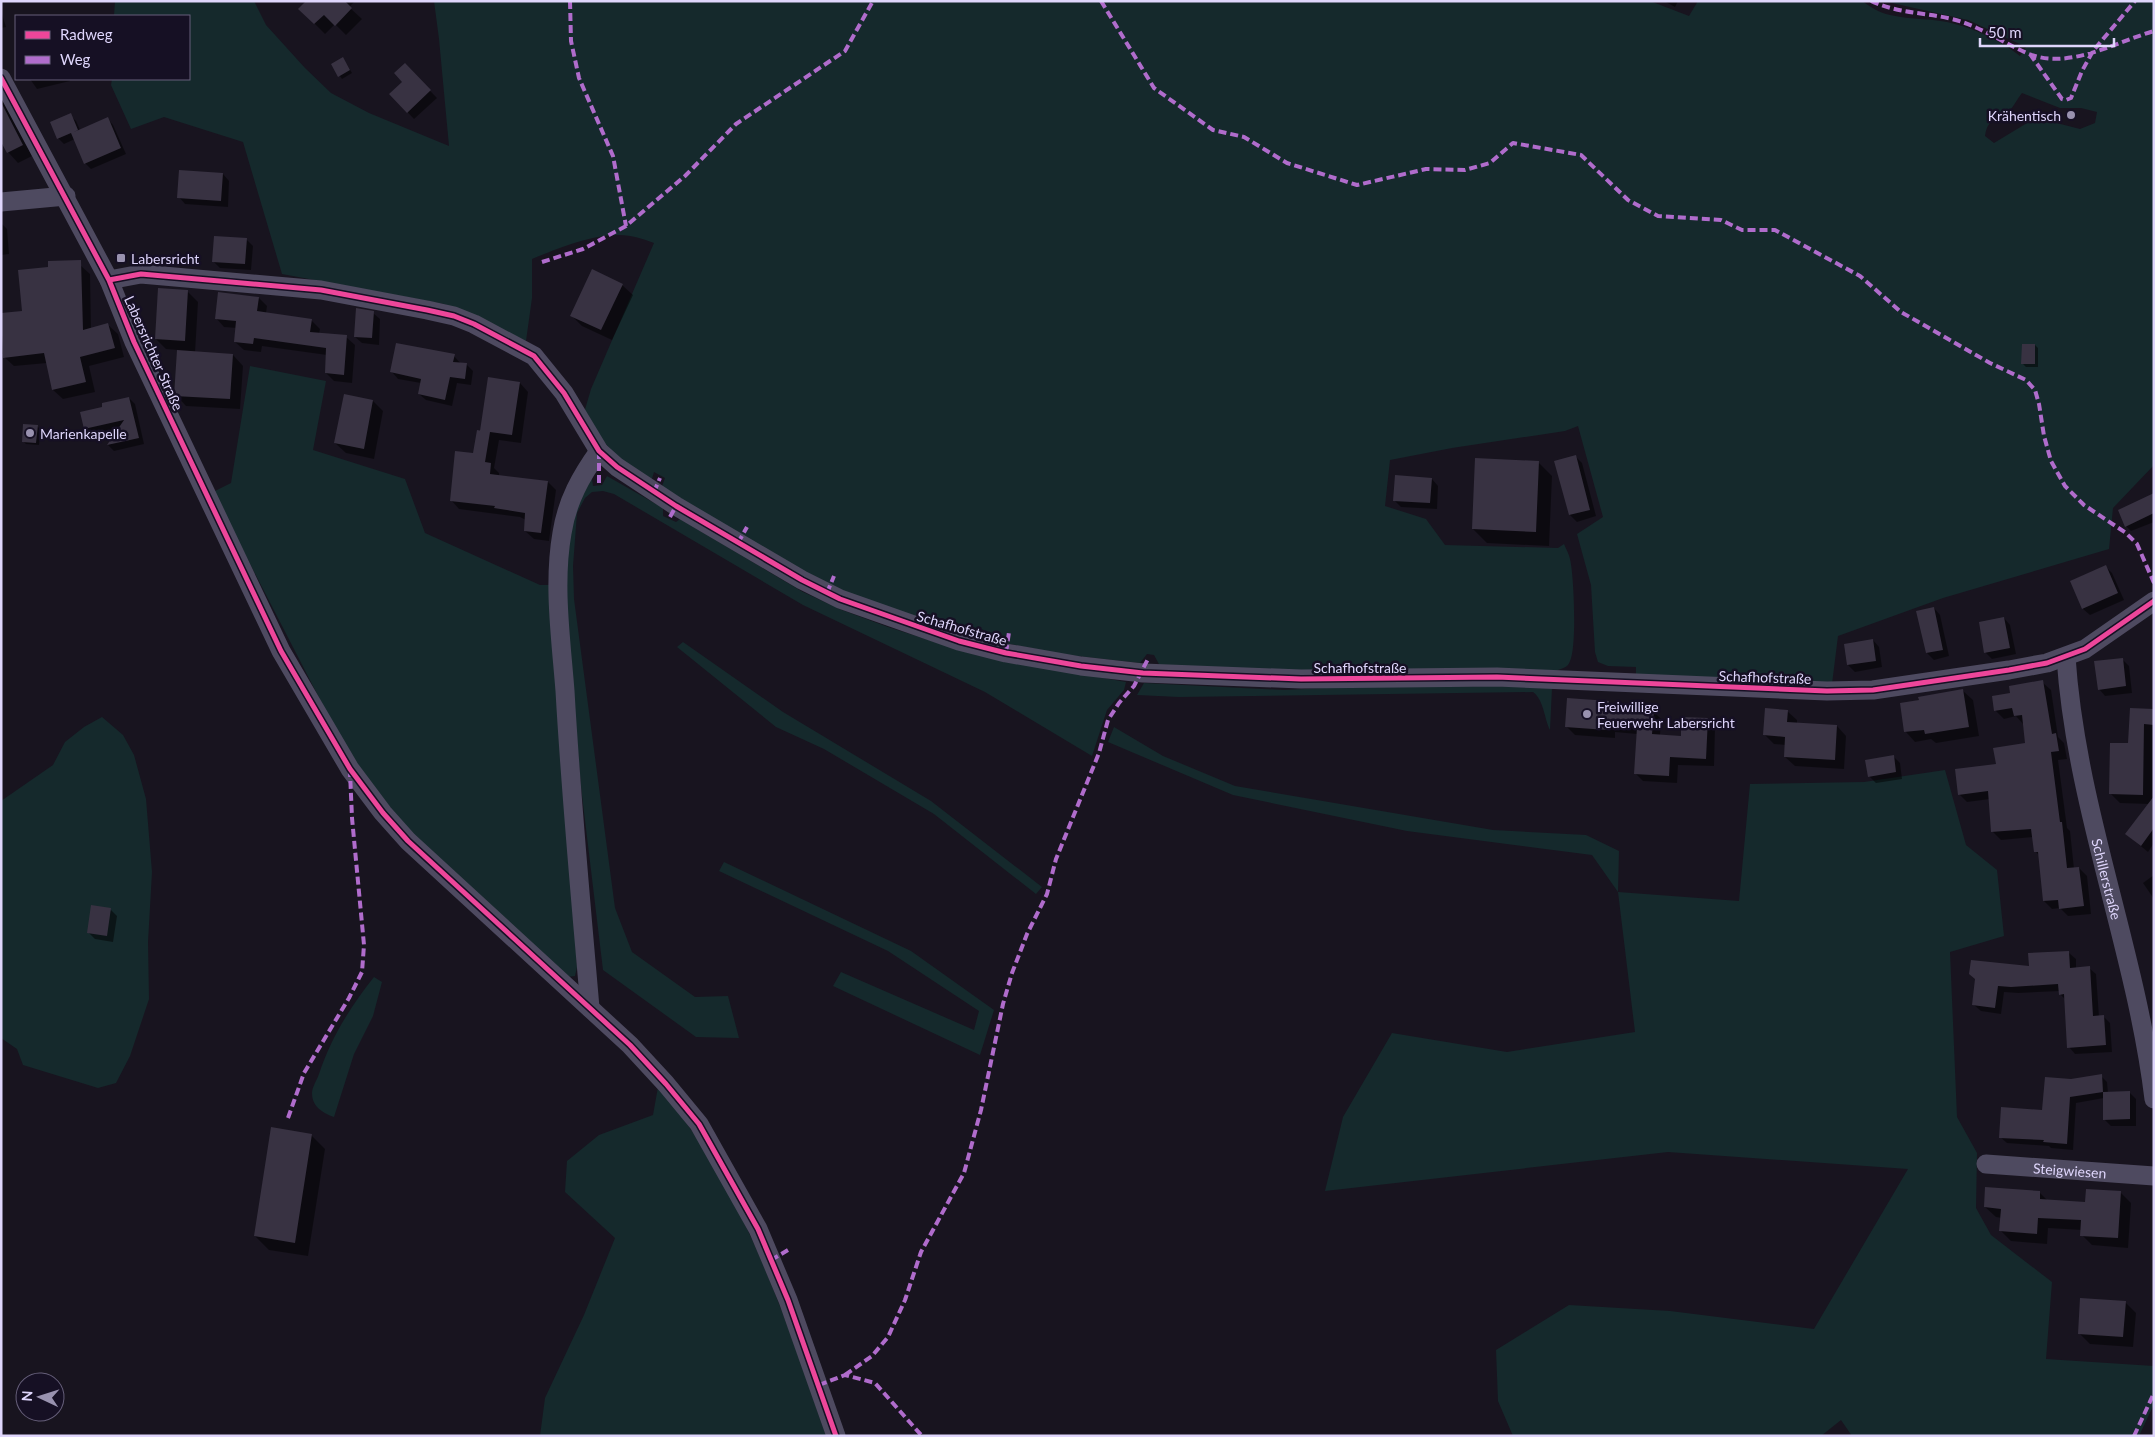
<svg xmlns="http://www.w3.org/2000/svg" width="2155" height="1437" font-family="Lato,sans-serif">
	<rect width="100%" height="100%" fill="#18141f"/>
	<path fill="#15292c" fill-rule="evenodd" d="M115,1H254L266,25L305,68L331,93L369,113L449,146L439,39L434,1H1650L1689,16L1698,1H1862C1871,7 1879,13 1890,15C1911,20 1934,18 1955,24C1978,30 2002,42 2020,56L2026,47L1968,20L1883,1H2154V465L2113,508L2109,549L1943,598L1838,636L1832,684L1636,675V667L1608,666L1598,662L1595,652L1591,585L1577,534L1603,517L1578,426L1565,431L1452,448L1390,460L1385,506L1426,519L1445,545L1558,548L1564,544C1566,549 1569,554 1570,559C1574,575 1577,647 1570,661C1568,667 1564,668 1558,670H1281L1160,666L1154,655L1147,654L1140,663L1068,655L989,640L877,605L817,579L661,489L665,478L654,472L651,482L618,458L598,435L584,413L591,389L654,243C643,239 632,235 619,235C593,234 556,249 532,259V298L526,341L444,304L282,274L243,142L164,117L131,129L111,85L112,79H189V16H114ZM2022,93L2060,108H2081L2097,112L2095,123L2080,129L2041,119L2032,120L1994,143L1985,136C1988,118 1993,124 2005,115C2012,110 2017,99 2022,93Z
		M250,366L326,381L313,450L405,479L425,533L540,585H551L577,967L575,976L565,977L415,839L346,750L213,492L231,483Z
		M607,476L663,508V516L676,522L680,519L803,592L842,610L888,627L976,655L1126,682L1124,690L1107,710L1092,756L985,692L803,605L614,494L603,491L592,492L585,498L577,513L573,566L574,599L615,908L632,952L695,997L728,996L739,1038L696,1037L603,970L581,787L565,600L569,526L584,484L592,479L593,486L602,485Z
		M683,642L783,712L931,801L1042,887L1036,894L934,814L824,749L776,727L677,647Z
		M1144,683L1284,690L1345,687L1523,686L1552,688L1550,730C1544,718 1544,700 1533,692L1179,697L1137,695Z
		M102,717L123,735L134,755L146,799L152,872L148,942L149,999L130,1056L116,1083L98,1088L23,1065L17,1049L1,1038V801L53,765L65,742L84,727Z
		M1114,727L1163,756L1235,786L1493,830L1586,835L1619,851L1618,892L1739,901L1750,784L1864,782L1945,770L1966,845L1997,870L2004,936L1950,952L1957,1117L1977,1153L1976,1208L1991,1235L2052,1282L2046,1359L2154,1366V1404L2139,1436H1852L1841,1420L1821,1436H1513L1498,1401L1496,1350L1569,1305L1670,1311L1814,1329L1908,1169L1668,1152L1325,1191L1343,1117L1392,1033L1507,1052L1635,1032L1618,892L1592,855L1407,831L1233,795L1108,742Z
		M724,862L911,951L994,1010L980,1055L833,986L841,972L974,1030L979,1011L888,951L719,871Z
		M374,977L382,982L373,1016L354,1054L334,1117C323,1113 312,1107 312,1093C312,1087 317,1080 319,1074C331,1038 350,1007 374,977Z
		M658,1087C742,1183 785,1317 826,1436H540L545,1398L584,1315L615,1238L565,1192L567,1161L599,1135L653,1115Z"/>
	<path fill="#0007" d="M308,1H355L349,7L362,19L346,35L335,24L325,34L300,9Z
		M1664,1H1678L1675,7Z
		M1,11L6,27L1,28Z
		M343,58L352,73L342,79L332,65Z
		M405,65L437,98L414,119L390,94L403,82Z
		M30,79H69L70,81L37,89Z
		M1,92L32,156L18,163L8,152L1,139Z
		M70,115L76,121L80,130L108,119L113,125L126,154L91,169L85,163L75,139L64,144L58,138Z
		M223,174L229,181L228,207L185,204L179,197Z
		M1,223L7,229L9,254L1,255Z
		M246,239L253,246L251,270L220,268L213,261Z
		M80,265L90,274L91,329L108,325L118,334L124,357L89,366L95,392L63,399L53,390L47,363L14,366L4,357V354H1V314L23,312Z
		M622,285L633,295L612,340L582,326L572,316Z
		M188,292L198,302L195,353L233,355L243,366L240,409L186,406L176,395L178,350L166,349L156,339Z
		M259,298L267,306L266,313L311,320L320,329L319,334L346,337L355,345L352,383L334,381L326,373L327,355L262,346L261,352L244,350L235,342L237,328L224,327L216,318Z
		M373,313L380,319L379,345L362,343L355,337Z
		M2035,345L2038,348V367H2026L2023,364Z
		M454,356L461,364H466L473,371L471,385L457,383L452,406L426,400L419,394L421,383L398,379L392,372Z
		M520,383L528,392L521,443L499,440L494,468L499,473V477L548,482L556,490L549,541L534,539L525,531L526,520L520,517L459,509L451,500L483,432Z
		M129,398L135,404L144,444L114,451L108,445L120,428L91,434L85,428L104,408Z
		M373,401L383,411L374,459L346,453L335,443Z
		M37,426L40,429L39,445L26,444L23,441Z
		M1575,456L1582,463L1596,516L1577,522L1570,515L1556,462Z
		M1538,462L1552,476L1549,546L1487,543L1473,529Z
		M1432,479L1438,486L1437,509L1401,507L1394,500Z
		M2154,495V522L2131,531L2126,526Z
		M2105,566L2112,573L2124,600L2090,615L2083,609L2071,581Z
		M1934,608L1940,615L1949,656L1934,660L1927,653Z
		M2004,618L2010,625L2016,654L1992,659L1985,652Z
		M1873,640L1879,647L1882,667L1855,672L1848,665Z
		M2122,659L2129,666L2132,693L2105,696L2099,689Z
		M2042,682L2051,690L2058,737L2064,743L2067,759L2058,760L2067,828L2070,831L2074,869L2079,868L2087,876L2091,914L2068,916L2060,908L2052,909L2044,901L2040,856L2035,851L2033,837L2001,840L1993,832L1990,799L1967,802L1959,794L2027,744L2023,724L2016,716L2004,719L1995,710L2012,694Z
		M1963,691L1973,700L1979,736L1936,743L1931,739L1915,742L1906,732L1902,704Z
		M1609,702L1614,707L1653,711L1661,719L1660,735L1682,737L1707,720L1715,728L1714,766L1678,765L1677,783L1643,781L1635,773L1637,734L1615,732V738L1575,735L1567,727Z
		M1787,711L1797,720V724L1837,726L1846,736L1844,769L1795,766L1785,757L1786,745L1774,744L1764,734Z
		M2154,711V843L2148,852L2126,834L2149,804L2120,803L2111,794L2129,744Z
		M1893,756L1900,763L1902,779L1876,783L1869,776Z
		M2154,875V899L2143,883Z
		M111,910L117,916L113,942L95,939L88,932Z
		M2069,953L2076,959V969L2089,968L2096,974L2099,1017L2103,1016L2110,1023L2112,1052L2075,1054L2069,1047L2065,999L2060,994V991L2018,993L2004,992L2001,1014L1981,1011L1974,1005L1977,979L2031,968Z
		M2101,1076L2107,1082L2108,1093L2129,1092L2136,1099V1126H2111L2104,1119V1098L2076,1103L2073,1150L2051,1148L2049,1146L2007,1143L2000,1137L2044,1111L2071,1080Z
		M311,1135L325,1149L308,1256L269,1250L255,1236Z
		M2040,1193L2048,1201L2086,1203L2121,1193L2131,1203L2128,1248L2092,1245L2082,1235V1230L2048,1228L2047,1244L2011,1241L2001,1231L2002,1218L1996,1217L1985,1207Z
		M2125,1302L2136,1313L2133,1347L2090,1344L2079,1333Z"/>
	<path fill="#383242" d="M306,1H345L352,8L335,26L324,15L314,24L298,9Z
		M343,57L350,70L338,77L331,64Z
		M405,63L431,90L407,113L389,94L402,82L394,73Z
		M1,102L23,145L7,153L1,142Z
		M71,113L78,130L74,132L108,117L121,148L84,164L71,133L57,139L50,122Z
		M179,170L223,173L221,201L177,198Z
		M214,236L247,238L245,264L212,262Z
		M81,260L83,330L108,323L115,348L80,357L86,382L52,390L44,353L3,358L1,313L22,311L18,270L48,267V261Z
		M592,269L623,284L601,330L570,316Z
		M158,288L188,290L185,341L155,339Z
		M218,292L259,297L257,311L312,319L310,332L347,335L344,375L325,373L326,348L254,338L253,344L234,342L236,321L215,319Z
		M356,308L374,311L372,338L354,337Z
		M396,343L455,354L453,362L467,363L465,379L450,377L445,400L418,394L421,379L390,372Z
		M2022,344H2035V364H2021Z
		M177,350L233,354L230,399L174,396Z
		M488,377L520,382L512,435L490,432L485,462L491,463L490,474L548,481L541,533L524,531L525,513L494,508L495,506L450,501L455,451L473,453L477,430L482,431H480Z
		M344,394L373,400L364,449L334,443Z
		M129,397L139,438L107,445L124,420L84,429L80,412L102,407V403Z
		M23,424L38,425L36,443L22,442Z
		M1576,455L1590,510L1569,515L1554,461Z
		M1475,458L1539,461L1536,532L1472,529Z
		M1395,475L1432,478L1430,503L1393,501Z
		M2154,493V513L2125,527L2118,510Z
		M2106,565L2118,593L2082,609L2070,581Z
		M1934,607L1943,650L1926,653L1916,611Z
		M2004,617L2010,648L1984,653L1979,622Z
		M1873,639L1876,661L1847,665L1844,644Z
		M2123,658L2126,686L2098,690L2094,661Z
		M2043,680L2052,734L2056,733L2059,751L2051,752L2060,822H2062L2067,868L2079,867L2084,906L2059,909L2058,900L2043,901L2038,852H2034L2031,829L1991,832L1988,791L1958,795L1955,769L1996,764L1993,748L2025,743L2022,715L2014,716L2012,708L1994,711L1992,696L2010,693L2009,686Z
		M1963,689L1969,727L1925,734L1924,730L1904,732L1900,703L1919,700L1918,697Z
		M1567,698L1609,701V705L1654,710L1652,734L1681,736V717L1708,718L1706,759L1670,757L1669,776L1634,774L1637,727L1608,724L1607,730L1565,727Z
		M1765,708L1788,710L1787,722L1837,725L1835,760L1784,757L1785,737L1763,735Z
		M2130,708L2154,709V725L2144,724L2143,795L2109,794L2110,743H2128Z
		M1894,755L1896,772L1868,777L1865,760Z
		M2154,796V828L2141,846L2125,834Z
		M91,905L111,908L107,936L87,933Z
		M2069,951L2070,968L2090,966L2093,1016L2104,1015L2106,1045L2067,1048L2064,994L2059,995L2058,984L2011,987L1998,986L1995,1008L1972,1005L1975,979L1969,974L1971,960L2029,966L2028,953Z
		M2102,1074L2103,1092L2070,1097L2067,1144L2043,1142L2044,1140L1999,1138L2001,1107L2042,1110L2045,1077L2071,1079Z
		M2130,1091V1119L2103,1120V1092Z
		M271,1127L312,1134L295,1243L254,1236Z
		M1985,1187L2040,1191V1199L2085,1202L2086,1189L2121,1191L2118,1238L2080,1236L2081,1220L2038,1218L2037,1234L1999,1231L2001,1209L1984,1207Z
		M2080,1298L2126,1301L2123,1337L2078,1334Z"/>
	<g fill="none" stroke-linecap="round" stroke-linejoin="round">
		<g stroke="#4e4a60" stroke-width="19">
			<path d="M1,78L109,280L134,342L281,651L350,769L383,813L408,841L630,1045L666,1084L699,1124L758,1229L788,1300L836,1436"/>
			<path d="M1,202L66,196"/>
			<path d="M109,280L141,274L321,290L427,310L454,316L474,324L534,356L564,393L599,451L617,467L676,506L802,580L840,599L959,641L1006,653L1081,666L1143,673L1301,679L1497,677L1827,691L1873,690L2009,670L2047,663L2085,649L2154,601"/>
			<path id="s1" d="M2066,657C2076,808 2136,950 2154,1099"/>
			<path d="M590,1008C581,903 571,797 565,691C561,639 553,584 562,533C567,501 581,476 599,451"/>
			<path id="s2" d="M1986,1164L2154,1176"/>
		</g>
		<path stroke="#b06ccc" stroke-width="4" stroke-dasharray="8 4" stroke-linecap="butt" d="M570,1L571,41L579,78L613,156L626,226
			M1101,1L1154,88L1213,130L1244,137L1287,163L1357,185L1426,169L1465,170L1490,163L1513,143L1581,155L1628,200L1658,216L1721,220L1742,230H1775L1860,276L1901,312L1990,363L2026,380L2035,390L2039,404L2044,436L2051,461L2065,486L2084,505L2126,533L2137,544L2154,583
			M1871,1C1900,14 1923,12 1952,19C1980,26 2003,43 2029,54C2069,70 2116,42 2154,31
			M2030,54L2062,99L2066,100L2071,98L2082,71L2093,51L2135,1
			M542,262L583,249L626,226L685,176L736,124L845,51L873,1
			M599,483V451
			M654,492L660,478
			M670,517L676,506
			M738,543L747,527
			M827,593L834,576
			M1006,653L1009,632
			M288,1118L304,1073L349,998L362,972L364,945L352,818L350,772
			M771,1260L788,1250
			M845,1375L872,1356L888,1337L905,1300L921,1252L964,1173L981,1110L1003,1004L1012,973L1027,934L1047,894L1056,859L1099,753L1108,720L1119,703L1134,686L1149,657
			M819,1385L845,1375L875,1383L922,1436
			M2134,1436L2154,1393"/>
		<defs>
			<path id="cycleway" d="M1,78L109,280L134,342L281,651L350,769L383,813L408,841L630,1045L666,1084L699,1124L758,1229L788,1300L836,1436
				M109,280L141,274L321,290L427,310L454,316L474,324L534,356L564,393L599,451L617,467L676,506L802,580L840,599L959,641L1006,653L1081,666L1143,673L1301,679L1497,677L1827,691L1873,690L2009,670L2047,663L2085,649L2154,601"/>
		</defs>
		<use href="#cycleway" stroke="#161024" stroke-width="8"/>
		<use href="#cycleway" stroke="#ed469a" stroke-width="5"/>
	</g>
	<g fill="#9992af" stroke="#161024" stroke-width="2">
		<circle cx="2071" cy="115" r="5"/>
		<rect x="116" y="253" width="10" height="10" rx="2.5"/>
		<circle cx="30" cy="433" r="5"/>
		<circle cx="1587" cy="714" r="5"/>
	</g>
	<g text-anchor="middle" dominant-baseline="central" stroke-width="5" stroke-linejoin="round" paint-order="stroke">
		<g font-size="14" fill="#dfd6fc" stroke="#161024" text-anchor="start">
			<text x="2061" y="115" text-anchor="end">Krähentisch</text>
			<text x="131" y="258">Labersricht</text>
			<text x="40" y="433">Marienkapelle</text>
			<text x="1597" y="706">Freiwillige<tspan x="1597" dy="16">Feuerwehr Labersricht</tspan></text>
		</g>
		<g font-size="14" fill="#dfd6fc" stroke="#161024">
			<text transform="translate(154 353) rotate(66)">Labersrichter Straße</text>
			<text transform="translate(962 628) rotate(16)">Schafhofstraße</text>
			<text x="1360" y="667">Schafhofstraße</text>
			<text transform="translate(1765 677) rotate(2)">Schafhofstraße</text>
			<text stroke="none"><textPath href="#s1" startOffset="226">Schillerstraße</textPath></text>
			<text stroke="none"><textPath href="#s2" startOffset="84">Steigwiesen</textPath></text>
		</g>
	</g>
	<rect width="2155" height="1437" fill="none" stroke="#dfd6fc" stroke-width="5"/>
	<rect x="15" y="15" width="175" height="65" fill="#161024" stroke="#665f7a"/>
	<rect x="25" y="31" width="25" height="8" fill="#ed469a" stroke="#665f7a"/>
	<text x="60" y="40" font-size="15" fill="#dfd6fc">Radweg</text>
	<rect x="25" y="56" width="25" height="8" fill="#b06ccc" stroke="#665f7a"/>
	<text x="60" y="65" font-size="15" fill="#dfd6fc">Weg</text>
	<g transform="translate(40 1397) rotate(274)"><circle r="24" fill="#161024" stroke="#665f7a"/>
	<path d="M0-4L9 19L0 12L-9 19Z" fill="#9992af"/>
	<text y="-8" font-size="14" font-weight="bold" text-anchor="middle" fill="#dfd6fc">N</text>
	</g>
	<path d="M1980 38v8h134v-8" fill="none" stroke="#dfd6fc" stroke-width="2.5"/>
	<text x="1988" y="38" font-size="15" fill="#dfd6fc" stroke="#161024" stroke-width="4" paint-order="stroke">50 m</text>
</svg>
